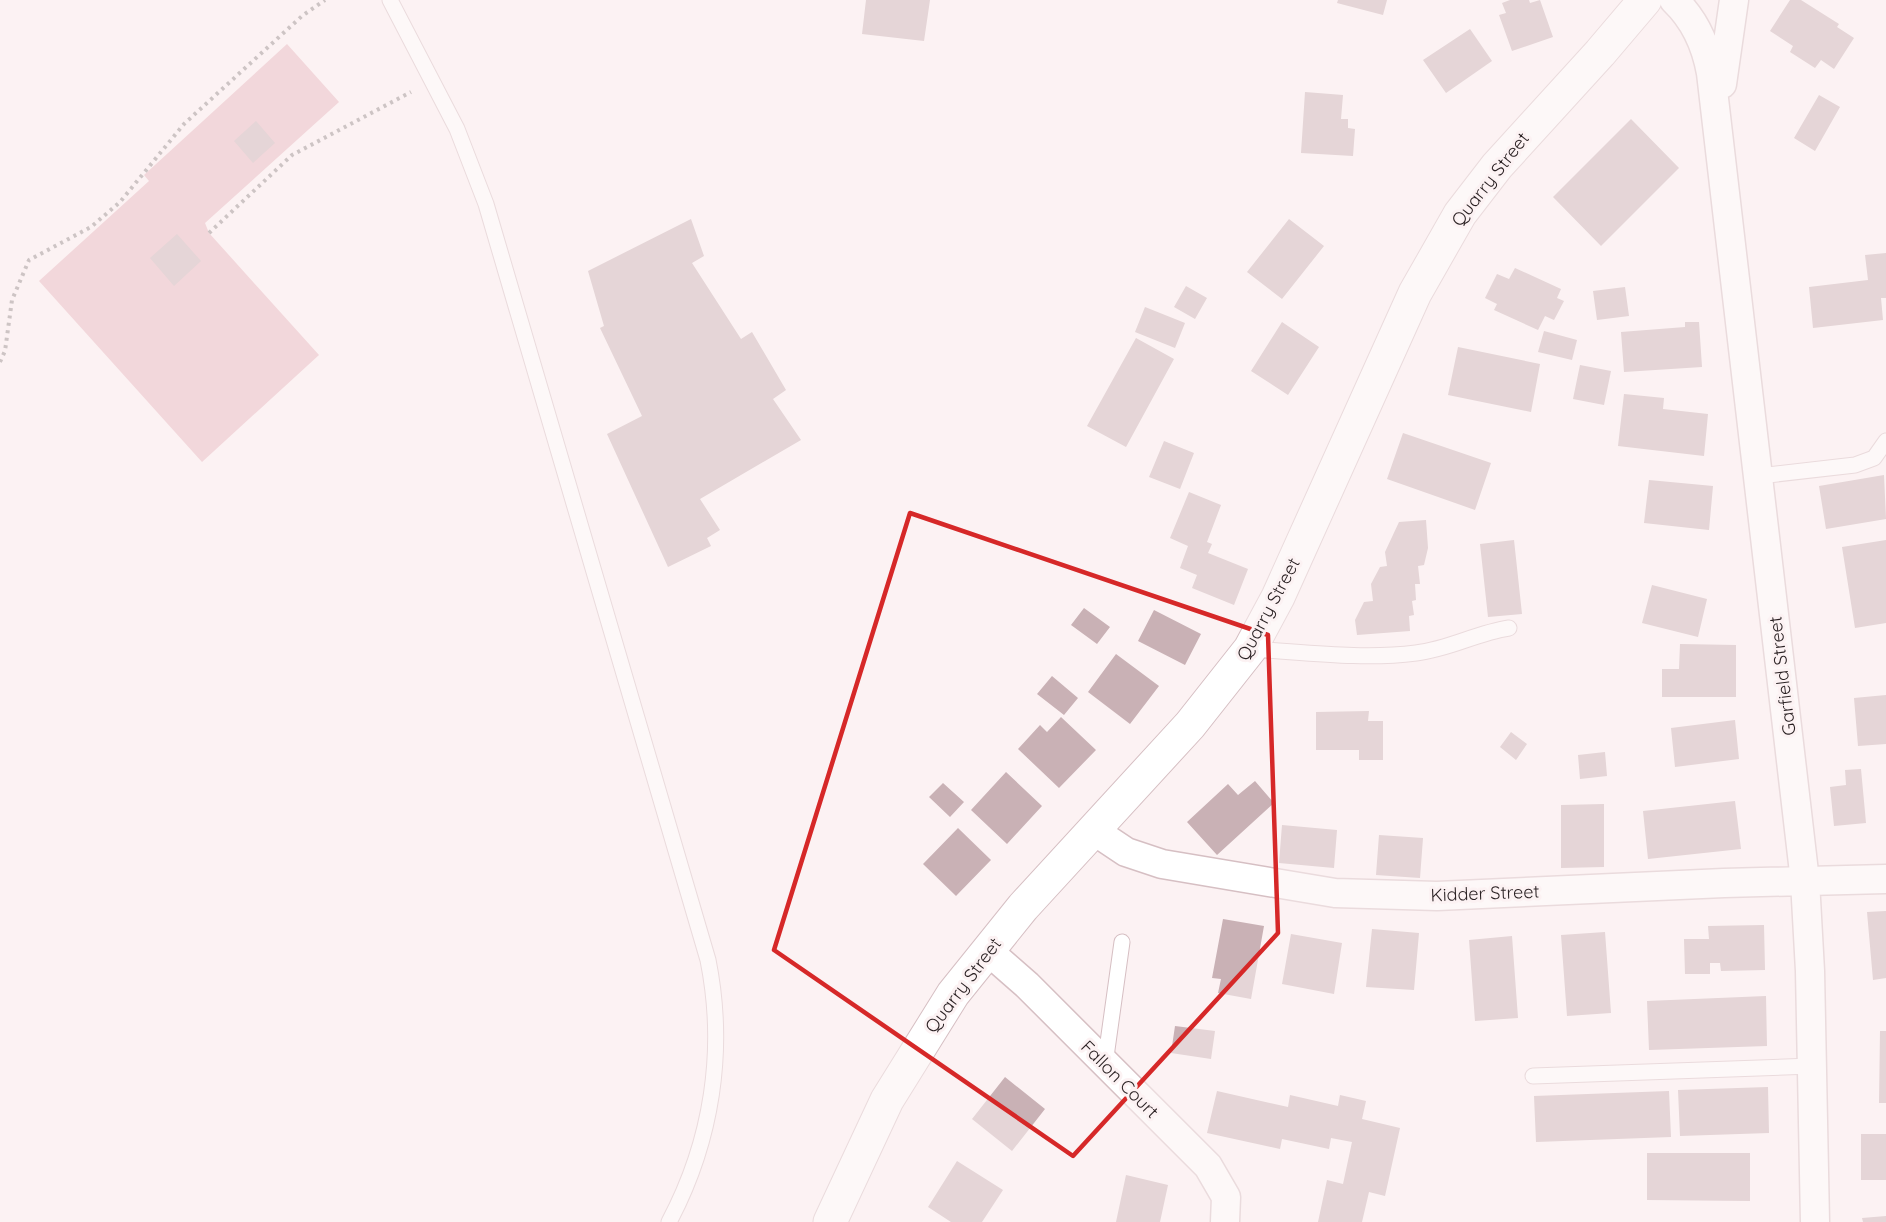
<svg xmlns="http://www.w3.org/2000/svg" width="1886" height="1222" font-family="Quicksand,sans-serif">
	<rect width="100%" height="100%" fill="#fcf2f3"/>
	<path fill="#e7b5be" d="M287,44L339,102L205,223L209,233L319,355L202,462L39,281L149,181L144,175Z"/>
	<path fill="#c9b1b5" d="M866,0H930L924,41L862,34Z
		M1338,0H1387L1383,15L1337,3Z
		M1510,0H1529L1530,3L1540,0L1553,37L1512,51L1499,15L1506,13L1502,3Z
		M1790,0H1801L1839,24L1837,27L1854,38L1834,69L1821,60L1815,68L1790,52L1793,46L1770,31Z
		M1470,29L1492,61L1446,93L1423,60Z
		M1305,92L1343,95L1341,119H1348V128L1355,129L1353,156L1301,153Z
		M1819,95L1840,107L1815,151L1794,138Z
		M1631,119L1679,168L1601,246L1553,197Z
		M256,121L275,143L253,163L234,141Z
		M691,219L704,256L692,263L741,339L752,332L786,390L773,399L801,440L700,499L720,530L707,538L711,546L668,567L607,434L642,416L600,328L604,326L588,271Z
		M1289,219L1324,246L1282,299L1247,272Z
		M177,234L201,261L174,286L150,258Z
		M1886,253V298H1881L1883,320L1813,328L1809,287L1868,280L1865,255Z
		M1515,268L1561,289L1557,298L1564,301L1554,320L1545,316L1538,330L1494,310L1497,304L1485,298L1497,274L1509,279Z
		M1186,286L1207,298L1195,319L1174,307Z
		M1625,287L1629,316L1597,320L1593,291Z
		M1145,307L1185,323L1175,348L1135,332Z
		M1282,322L1319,347L1288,395L1251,371Z
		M1685,322H1699L1702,367L1624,372L1621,332L1685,327Z
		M1544,331L1577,340L1572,360L1538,352Z
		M1136,338L1174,359L1126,447L1087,426Z
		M1458,347L1540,364L1531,412L1448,395Z
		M1580,365L1611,371L1604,405L1573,399Z
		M1624,394L1664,398L1663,409L1708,414L1704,456L1618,446Z
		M1403,433L1491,463L1475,510L1387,479Z
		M1164,441L1194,453L1180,489L1149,477Z
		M1884,475L1886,519L1826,529L1819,486Z
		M1649,480L1713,486L1709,530L1644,523Z
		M1189,492L1221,505L1207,542L1212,544L1208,553L1248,569L1234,605L1192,588L1197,575L1180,568L1188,546L1170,538Z
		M1426,520L1428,548L1424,565L1418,566L1420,584H1415L1416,600L1412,601L1414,615L1409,616L1410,631L1357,635L1355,620L1364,602L1373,601L1371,584L1380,567L1387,566L1385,552L1399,522Z
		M1514,540L1522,614L1488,617L1480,544Z
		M1886,540V623L1855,628L1842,547Z
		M1652,585L1707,599L1698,637L1642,623Z
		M1084,608L1110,627L1097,644L1071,625Z
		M1154,610L1201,634L1185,665L1138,641Z
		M1680,644L1736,645V697H1662V669H1679Z
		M1116,654L1159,686L1130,724L1088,692Z
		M1052,676L1078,698L1064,715L1037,694Z
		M1886,695V744L1858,746L1854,698Z
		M1369,711L1368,721H1383V760H1359V750H1316V712Z
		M1061,717L1096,750L1059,788L1018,749L1040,725L1047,732Z
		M1735,720L1739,759L1675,767L1671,728Z
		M1511,732L1527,744L1516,760L1500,747Z
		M1605,752L1607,776L1580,779L1578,755Z
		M1861,769L1866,823L1834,826L1830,787L1846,785L1845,770Z
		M1006,772L1042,806L1007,844L971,810Z
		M1255,781L1274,803L1217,855L1187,822L1228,784L1238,795Z
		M943,783L964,802L950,817L929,797Z
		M1735,801L1741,849L1648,859L1643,811Z
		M1604,804V867L1561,868V805Z
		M1282,825L1337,830L1334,868L1279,863Z
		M958,828L991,860L956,896L923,864Z
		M1379,835L1423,838L1420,878L1376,875Z
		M1886,911V978L1873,980L1867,912Z
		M1223,919L1264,926L1251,999L1218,993L1221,979L1212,978Z
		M1764,925L1765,970L1721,971L1720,963H1710V974H1685L1684,939H1709L1708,926Z
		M1372,929L1419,933L1414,990L1366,987Z
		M1605,932L1611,1013L1567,1016L1561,935Z
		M1291,934L1342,943L1334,994L1282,984Z
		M1512,936L1518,1018L1475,1021L1469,940Z
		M1766,996L1767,1046L1649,1050L1647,1001Z
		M1175,1026L1215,1031L1211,1059L1171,1053Z
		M1880,1031H1886V1103H1879Z
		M1005,1077L1045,1109L1012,1151L972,1119Z
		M1768,1087L1769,1133L1680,1136L1678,1090Z
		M1217,1091L1288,1107L1290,1095L1338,1106L1340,1095L1366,1101L1362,1119L1400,1128L1385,1196L1369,1192L1362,1222H1318L1327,1180L1343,1184L1352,1142L1331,1138L1329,1149L1282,1139L1280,1149L1207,1133Z
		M1669,1091L1671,1137L1536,1142L1534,1096Z
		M1861,1134H1886V1180H1861Z
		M1647,1153H1750V1201L1647,1200Z
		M957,1161L1003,1190L982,1222H951L928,1207Z
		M1126,1175L1168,1185L1160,1222H1116Z
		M1886,1216V1222H1863L1862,1218Z"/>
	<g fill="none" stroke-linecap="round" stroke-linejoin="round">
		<defs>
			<path id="lane" d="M390,0L457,129L486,204L708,960C726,1050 712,1141 669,1222
				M1759,476L1855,465L1874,458L1886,441
				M1250,649C1304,652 1362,660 1416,653C1450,649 1476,633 1509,628
				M1105,1064L1122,942
				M1533,1076L1812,1066"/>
			<path id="street" d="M1674,0C1695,20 1706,45 1711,73L1805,881L1810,971L1815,1222
				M1722,84L1734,0
				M1096,829L1102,836L1126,852L1162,864L1335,893L1437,896L1724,883L1886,879
				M987,950L1027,985L1208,1166L1226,1197L1225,1222"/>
			<path id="secondary" d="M830,1222L887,1100L953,994L1023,907L1190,725L1250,649L1278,597L1415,293L1460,214L1497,166L1600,53L1645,0"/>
		</defs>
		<use href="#lane" stroke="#d6bfc3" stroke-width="17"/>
		<use href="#street" stroke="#d6bfc3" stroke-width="31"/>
		<use href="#secondary" stroke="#d6bfc3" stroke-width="35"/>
		<path stroke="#958c8d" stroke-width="4" stroke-dasharray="3 4.5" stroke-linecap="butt" d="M209,233L292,155L411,92
			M0,362L5,351L12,300L29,260L91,227L120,202L184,124L302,16L325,0"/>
		<use href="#lane" stroke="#fff" stroke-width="15"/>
		<use href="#street" stroke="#fff" stroke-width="28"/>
		<use href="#secondary" stroke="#fff" stroke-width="33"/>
	</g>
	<path d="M0 0H1886V1222H0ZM910,513L1268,635L1278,933L1073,1156L774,950Z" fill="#fcf2f3" fill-opacity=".55" fill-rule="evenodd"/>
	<path fill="none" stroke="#d62828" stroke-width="4.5" stroke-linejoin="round" d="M910,513L1268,635L1278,933L1073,1156L774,950Z"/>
	<g text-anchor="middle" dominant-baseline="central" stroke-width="6" stroke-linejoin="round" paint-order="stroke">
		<g font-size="18" fill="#281f21" stroke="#fcf2f3">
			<text transform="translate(1490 179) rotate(-52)">Quarry Street</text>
			<text transform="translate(1268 609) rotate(-62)">Quarry Street</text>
			<text transform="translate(1782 676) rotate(-97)">Garfield Street</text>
			<text transform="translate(1485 893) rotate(-2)">Kidder Street</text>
			<text transform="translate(963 985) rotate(-53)">Quarry Street</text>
			<text transform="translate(1120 1079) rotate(45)">Fallon Court</text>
		</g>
	</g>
</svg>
